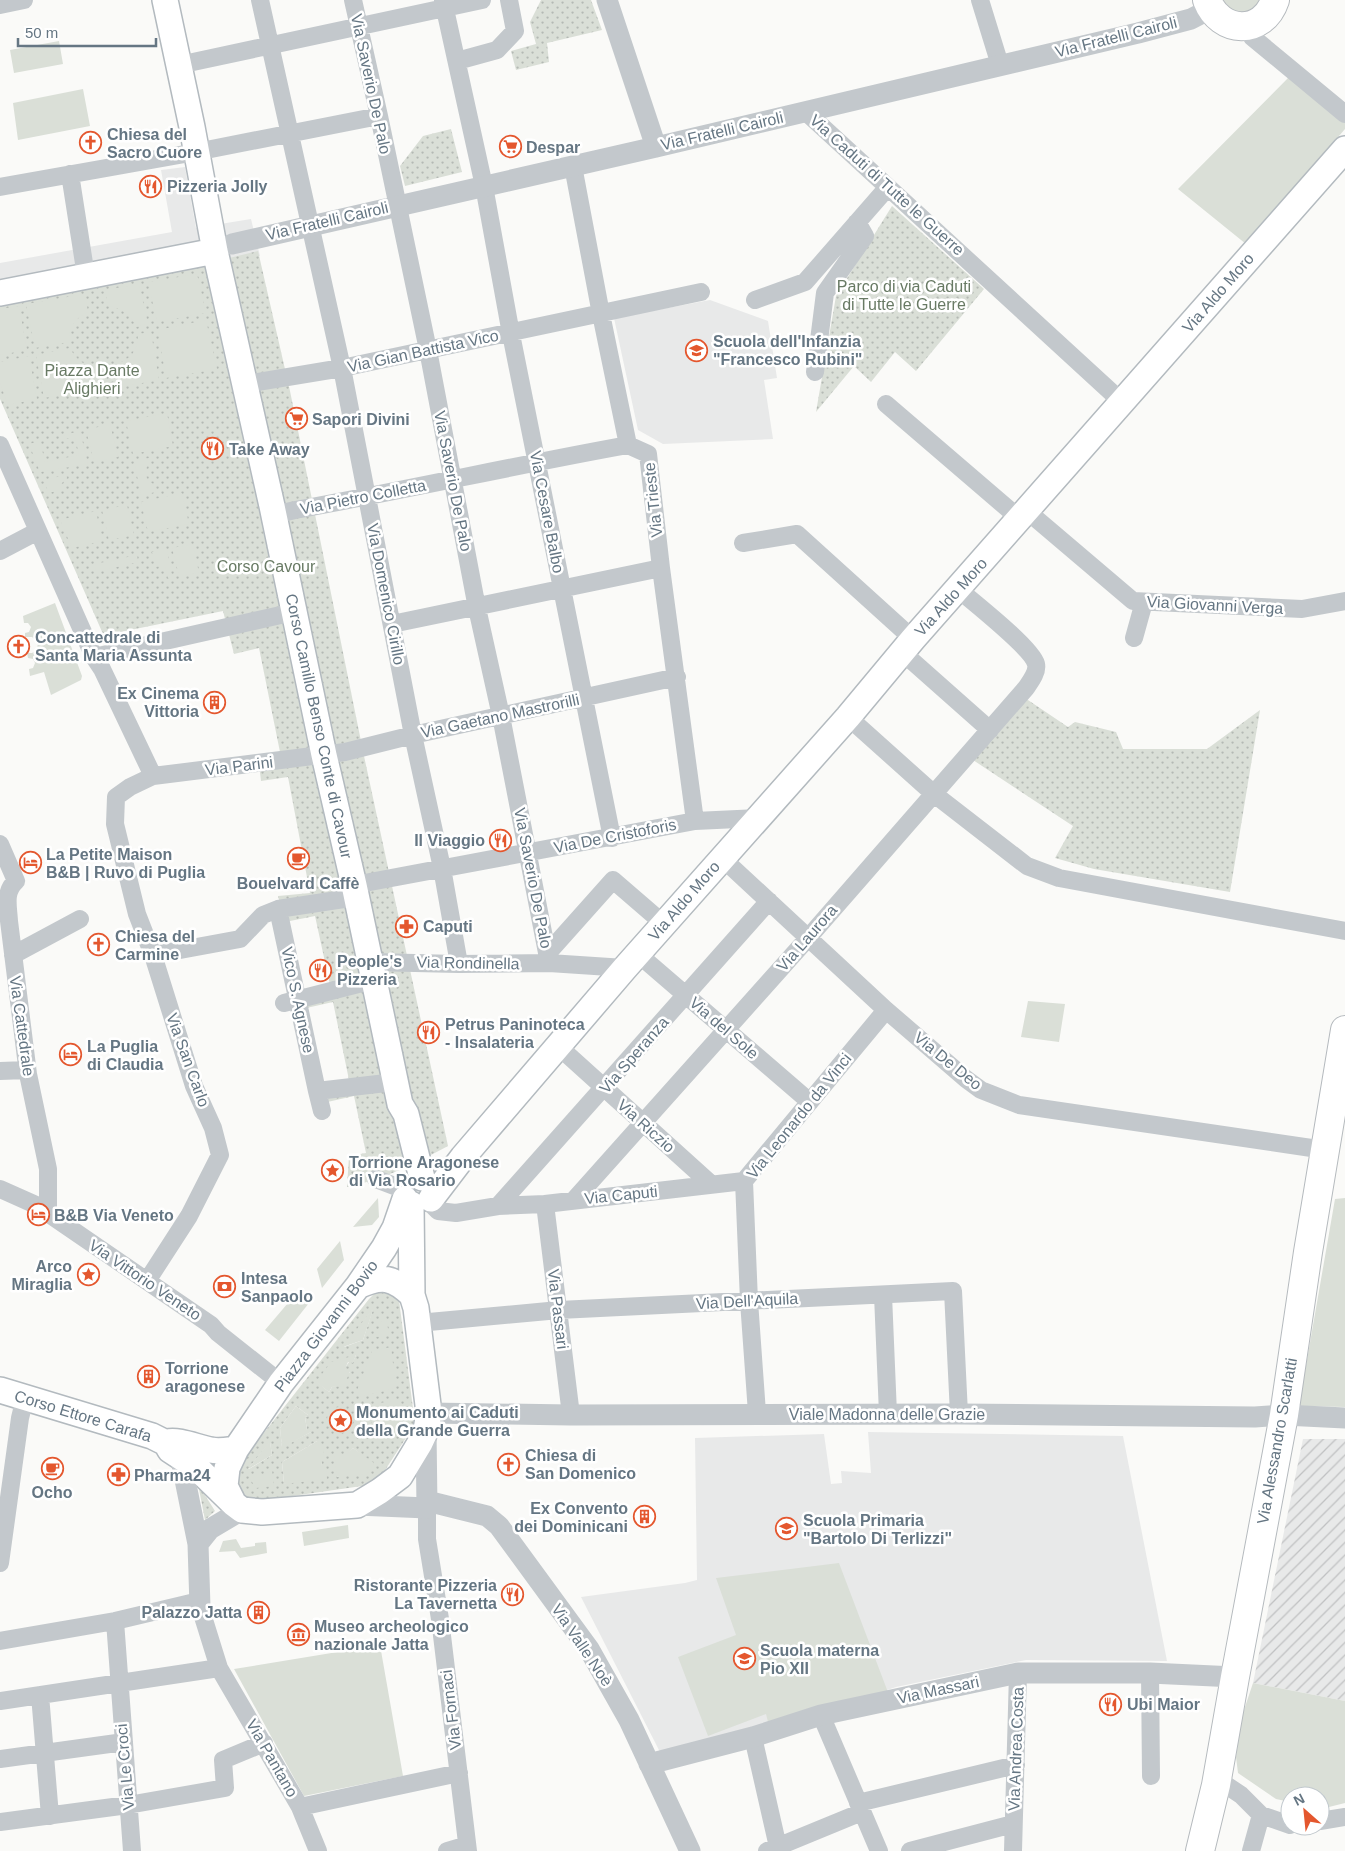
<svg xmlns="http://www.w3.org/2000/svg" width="1345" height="1851" font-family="Arial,sans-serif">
	<defs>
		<pattern id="industrial-furrows" width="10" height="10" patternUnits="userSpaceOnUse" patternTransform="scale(1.25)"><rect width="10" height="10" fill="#e8e9e9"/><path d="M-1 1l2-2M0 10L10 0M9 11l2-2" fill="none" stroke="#c0c1c2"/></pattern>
		<pattern id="grass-dots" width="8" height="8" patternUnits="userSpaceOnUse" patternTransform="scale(1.25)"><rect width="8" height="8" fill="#dadfd7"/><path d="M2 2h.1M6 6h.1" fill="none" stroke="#b4b9b4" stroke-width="1.8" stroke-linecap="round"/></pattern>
	</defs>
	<rect width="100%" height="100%" fill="#fafaf8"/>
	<path fill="#e8e9e9" d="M185,167L196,228L251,219L260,256L0,300V263L172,232L161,170Z
		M710,300L768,321L777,378L764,380L773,439L663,444L638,430L614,318Z
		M868,1432L1123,1436L1167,1661L1026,1660L896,1687L887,1690L889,1695L662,1756L581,1597L685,1583L697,1580L695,1438L824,1434L831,1484L842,1483L841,1471L871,1473Z"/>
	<path fill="url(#industrial-furrows)" d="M1303,1439H1345V1701L1253,1683Z"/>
	<path fill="url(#grass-dots)" fill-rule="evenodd" d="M541,0H591L602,30L547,43L549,62L516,70L511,51L536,44L530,22Z
		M451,129L462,172L405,186L400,166L423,136Z
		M892,206L984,289L916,371L895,352L871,382L854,366L816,412L836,296Z
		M258,251L290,391L364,756L448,1146C417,1163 382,1180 347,1187L349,1156L366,1153L354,1096L323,1103L349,1080L333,1002L302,1009L330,985L315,916L285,922L278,896L310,893L288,777L261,781L258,755L280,752L259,648L234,654L223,611L106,635L103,634L0,399V300L217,261Z
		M1025,698L1068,727L1075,722L1116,732L1123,749H1207L1260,710L1230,892L1094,869L1055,858L1073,826L973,760Z
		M378,1290H388L399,1300L415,1424L376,1484L251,1502L241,1496L235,1488L238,1466L369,1299ZM373,1309L363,1340L344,1347ZM356,1355L353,1362H349L344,1369L350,1372L336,1386L332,1387L329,1392L317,1382ZM296,1406L308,1415V1416L305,1417L307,1430L311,1432L282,1447L280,1428ZM317,1441L322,1466H325L284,1484L282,1462ZM270,1442L272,1455L249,1469H248ZM353,1448L373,1464L337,1477L338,1454H348Z
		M198,1484L215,1511L205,1520Z"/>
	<path fill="#dadfd7" d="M1222,0H1260C1249,17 1233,15 1222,0Z
		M59,41L63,64L14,73L10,50Z
		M1289,77L1345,120V129L1246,244L1178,189Z
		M83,89L90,126L18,140L13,103Z
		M197,274L206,313L157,322L148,282Z
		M139,284L148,324L136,327C132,315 121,308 108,306L105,290Z
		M85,294L88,312C75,318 69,327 69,342L35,348L26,304Z
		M19,306L27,350L0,355V309Z
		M206,320L217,369L166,378L158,330Z
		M151,332L159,380L120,387L115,364C131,360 138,350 138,334Z
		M70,348C76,360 85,367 99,367L103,387L44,398L36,355Z
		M29,356L37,399L8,405L0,383V362Z
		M167,413L173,446L133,454L126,421Z
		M110,424L118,457L94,462L86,430Z
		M80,431L88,464L40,472L29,444L40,441L45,462L79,455L75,437L65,439L64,435Z
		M149,458L150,463C142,471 145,480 155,485L156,492L141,495L134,461Z
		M66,475L67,478L61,484L60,490L49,493L43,480Z
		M182,493L189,524L148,532L141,502Z
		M127,505L134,535L109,540L102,510Z
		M96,511L102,541L72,548L60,520Z
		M193,544L199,573L179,576L172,548Z
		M167,549L172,577L168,578L165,565L155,567L152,552Z
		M137,555L138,562L96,572L95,564Z
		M55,603L82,676L81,680L51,695L44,672L30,676L29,669L33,668L35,663L33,659L28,658L27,653H32L37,650L38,642L32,637H25V633L29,632L31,627L28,623H24L23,616Z
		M1028,1001L1065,1004L1059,1042L1021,1037Z
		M378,1198L379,1217L372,1225L353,1227Z
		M1345,1198V1407L1299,1406L1335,1199Z
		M340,1241L344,1260L322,1288L317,1269Z
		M288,1303H309L279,1341L265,1330Z
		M374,1307L363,1340L343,1347Z
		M385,1310L389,1335L376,1337Z
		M391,1347L396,1388L360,1397L356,1393L372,1351Z
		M356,1355L353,1363L348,1362L345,1369L350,1371L344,1386L332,1387L329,1392L316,1382L331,1362Z
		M396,1400L400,1420L389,1439L371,1428L372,1415L370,1405Z
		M296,1406L308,1415L309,1416L305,1417L307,1430L311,1429V1432L282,1448L280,1428Z
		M327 1420a13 13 0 1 1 26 0a13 13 0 1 1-26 0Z
		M270,1441L272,1455L247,1470Z
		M317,1441L323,1445L324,1454L321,1455L322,1466H326L327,1479L284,1484L282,1462Z
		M353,1448L374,1463L367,1474L337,1477L334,1451H337L338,1454H347Z
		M272,1470L274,1486L256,1488L250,1479L260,1474L261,1476Z
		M348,1525L349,1538L304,1546L302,1532Z
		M236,1539L241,1548L255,1546V1543L266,1542L267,1553L240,1558L235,1551L219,1552L223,1541Z
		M839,1563L889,1695L768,1722L766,1714L708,1736L678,1657L736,1635L716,1578Z
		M380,1645L403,1776L304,1796L234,1669Z
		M1253,1683L1345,1701V1803L1321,1809L1320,1796H1290V1802L1276,1799L1238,1773L1236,1757L1242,1716Z"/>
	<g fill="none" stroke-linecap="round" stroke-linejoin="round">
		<defs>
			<path id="secondary" d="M165,0L192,127L215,251L272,506L324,755L354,885L400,1104L406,1114L422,1178
				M0,293L215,251
				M431,1199L463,1157L625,968L848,717L913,639L1345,149
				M358,1286C382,1275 393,1277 412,1295
				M0,1390L152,1436L166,1443L170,1450L196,1467L234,1504L242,1510L262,1512L357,1505L380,1491L400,1476L420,1443L426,1430L429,1413L416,1308L412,1295L411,1204
				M168,1442C177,1439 199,1448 211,1450C219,1452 228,1450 236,1449
				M234,1504L225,1486L227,1468L236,1449L281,1383L358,1286L384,1248L395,1228L405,1199"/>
			<path id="primary" d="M1207,0C1220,34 1263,36 1275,0
				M1200,1851L1216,1785L1235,1677L1284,1415L1308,1252L1345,1030"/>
		</defs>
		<use href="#secondary" stroke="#b3babf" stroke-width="28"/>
		<use href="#primary" stroke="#b5babe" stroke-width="30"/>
		<path stroke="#c3c8cc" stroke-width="18" d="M260,0L342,368L413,735L442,868L459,964
			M353,0L379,116L428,350L477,608L501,716L549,963
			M443,0L484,186L511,334L612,838
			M980,0L1000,65
			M0,5L24,0
			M1245,26L1252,37L1345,114
			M457,61L497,50L515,31L509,0
			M179,65L482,0
			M805,111L1122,402
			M573,166L601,314L628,445L648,454L661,568L695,821
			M70,174L86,276
			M0,187L196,152L379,116
			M755,300L805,282L888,187
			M815,372L825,293L865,236L857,222
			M245,384L342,368L701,292
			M886,404L1020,519
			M0,445L94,657L102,669L153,776
			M1027,511L1133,601L1302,609L1345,601
			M274,515L295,510C406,490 517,465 628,445
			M743,543L797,534L913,639
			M0,551L38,531
			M392,624L661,568
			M1134,638L1144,602
			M902,652L990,730
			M94,657L294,612
			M848,717L934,794L1027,866L1059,878L1345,931
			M0,844L16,881C4,892 8,905 9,921L28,1074L48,1169V1214
			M722,858L886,1010L966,1079L981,1090L1019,1105L1325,1150
			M354,885L695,821L759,818
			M278,909L317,1091L395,1082
			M547,954L613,880L664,924
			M638,954L810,1102
			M13,955L80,919
			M153,955L240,939L263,915L278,909L357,897
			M371,962L459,964L549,963L625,968
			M284,1003L374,980
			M558,1046L712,1185
			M0,1071L27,1070
			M317,1091L322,1111
			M376,1179L405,1190
			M0,1189L36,1205L211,1325L218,1333L281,1383
			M574,1200L808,938L1026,688C1030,682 1038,672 1036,664C1032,648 973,602 958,589
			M429,1202L438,1211L456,1213L498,1206L545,1204L744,1181
			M545,1204L571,1415
			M498,1206L769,901
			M147,1281L189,1216L220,1155L213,1128L194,1086L153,955L137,914L115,824L116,797L130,787L153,776L345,752L413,735L677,677
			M883,1295L888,1414
			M418,1323L559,1310L953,1291L959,1414
			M757,1413L749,1301L744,1181L886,1010
			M427,1508V1539L440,1619L468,1851
			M0,1563L20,1418L25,1398
			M115,1621L132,1851
			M0,1641L115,1621L195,1602L200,1607L219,1668L300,1807L318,1851
			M1150,1673L1151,1776
			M40,1695L50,1816
			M0,1701L219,1668
			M821,1715L879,1851
			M753,1737L778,1847
			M0,1759L124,1742
			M1217,1779L1241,1795L1261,1815L1251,1851
			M858,1803L1016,1765
			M300,1807L459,1773
			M1261,1815L1290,1825
			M1320,1821L1345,1817
			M0,1822L128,1805L225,1788L223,1760L264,1743
			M447,1851L467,1845
			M767,1851L862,1812
			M910,1851L1013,1824
			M1013,1851L1018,1673"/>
		<path stroke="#c3c8cc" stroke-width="21" d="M607,0L656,147
			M232,244L656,147L1138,33L1191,19L1210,9
			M429,1413L571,1415L959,1414L1255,1417L1284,1415L1345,1418
			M180,1455L198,1544L200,1607
			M427,1501L487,1516L499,1526L589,1649L629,1720L690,1851
			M357,1505L427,1508L426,1430
			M198,1544L210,1529L242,1510
			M649,1764L753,1737L821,1715L1018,1673H1150L1235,1677"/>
		<use href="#secondary" stroke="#fff" stroke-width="25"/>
		<use href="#primary" stroke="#fff" stroke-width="28"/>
	</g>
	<defs>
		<symbol id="church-ring" viewBox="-11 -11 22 22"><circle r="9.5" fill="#fff" stroke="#e4572e" stroke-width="1.5"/><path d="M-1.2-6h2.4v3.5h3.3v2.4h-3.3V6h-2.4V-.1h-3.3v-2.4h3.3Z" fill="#e4572e"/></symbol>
		<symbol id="supermarket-ring" viewBox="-11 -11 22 22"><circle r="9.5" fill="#fff" stroke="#e4572e" stroke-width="1.5"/><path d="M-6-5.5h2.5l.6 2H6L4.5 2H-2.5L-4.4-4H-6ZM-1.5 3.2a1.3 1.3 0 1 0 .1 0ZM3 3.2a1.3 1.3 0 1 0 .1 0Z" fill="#e4572e"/></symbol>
		<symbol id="restaurant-ring" viewBox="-11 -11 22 22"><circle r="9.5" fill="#fff" stroke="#e4572e" stroke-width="1.5"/><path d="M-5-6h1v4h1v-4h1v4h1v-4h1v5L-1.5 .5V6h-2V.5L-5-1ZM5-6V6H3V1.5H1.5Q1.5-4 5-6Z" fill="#e4572e"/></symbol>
		<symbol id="school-ring" viewBox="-11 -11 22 22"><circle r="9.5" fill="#fff" stroke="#e4572e" stroke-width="1.5"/><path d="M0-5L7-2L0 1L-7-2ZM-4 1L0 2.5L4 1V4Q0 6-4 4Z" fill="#e4572e"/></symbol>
		<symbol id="building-ring" viewBox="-11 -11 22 22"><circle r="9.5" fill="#fff" stroke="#e4572e" stroke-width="1.5"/><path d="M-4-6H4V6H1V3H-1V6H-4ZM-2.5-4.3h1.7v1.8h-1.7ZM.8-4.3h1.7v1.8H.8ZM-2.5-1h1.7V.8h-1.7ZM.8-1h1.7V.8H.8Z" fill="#e4572e"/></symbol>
		<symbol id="cafe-ring" viewBox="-11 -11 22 22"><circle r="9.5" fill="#fff" stroke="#e4572e" stroke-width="1.5"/><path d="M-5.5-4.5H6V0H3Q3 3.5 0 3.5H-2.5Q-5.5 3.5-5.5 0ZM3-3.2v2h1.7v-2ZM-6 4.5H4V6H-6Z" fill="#e4572e"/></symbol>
		<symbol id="hotel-ring" viewBox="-11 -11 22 22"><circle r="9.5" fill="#fff" stroke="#e4572e" stroke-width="1.5"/><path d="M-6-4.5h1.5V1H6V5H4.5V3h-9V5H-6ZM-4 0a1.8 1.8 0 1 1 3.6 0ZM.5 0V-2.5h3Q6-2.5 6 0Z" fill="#e4572e"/></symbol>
		<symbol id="pharmacy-ring" viewBox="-11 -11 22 22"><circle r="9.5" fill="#fff" stroke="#e4572e" stroke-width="1.5"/><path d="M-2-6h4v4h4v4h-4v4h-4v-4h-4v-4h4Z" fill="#e4572e"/></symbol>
		<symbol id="sight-ring" viewBox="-11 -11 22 22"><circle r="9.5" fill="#fff" stroke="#e4572e" stroke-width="1.5"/><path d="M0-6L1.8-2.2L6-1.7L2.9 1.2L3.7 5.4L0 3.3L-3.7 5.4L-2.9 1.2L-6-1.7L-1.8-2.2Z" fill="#e4572e"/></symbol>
		<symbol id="bank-ring" viewBox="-11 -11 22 22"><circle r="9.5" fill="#fff" stroke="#e4572e" stroke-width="1.5"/><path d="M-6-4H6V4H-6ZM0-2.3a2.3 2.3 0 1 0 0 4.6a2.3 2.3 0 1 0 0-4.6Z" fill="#e4572e"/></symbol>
		<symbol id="museum-ring" viewBox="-11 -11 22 22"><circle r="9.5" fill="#fff" stroke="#e4572e" stroke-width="1.5"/><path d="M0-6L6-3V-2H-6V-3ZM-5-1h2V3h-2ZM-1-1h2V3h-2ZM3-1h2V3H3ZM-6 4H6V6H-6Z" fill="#e4572e"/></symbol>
	</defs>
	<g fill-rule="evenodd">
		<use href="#church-ring" x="78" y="130" width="25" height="25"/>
		<use href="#supermarket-ring" x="498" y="134" width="25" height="25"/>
		<use href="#restaurant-ring" x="138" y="174" width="25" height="25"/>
		<use href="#school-ring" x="684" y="338" width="25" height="25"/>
		<use href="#supermarket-ring" x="284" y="406" width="25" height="25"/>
		<use href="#restaurant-ring" x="200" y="436" width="25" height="25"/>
		<use href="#church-ring" x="6" y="634" width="25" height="25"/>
		<use href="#building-ring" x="202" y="690" width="25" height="25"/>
		<use href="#restaurant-ring" x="488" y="828" width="25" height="25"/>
		<use href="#cafe-ring" x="286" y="846" width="25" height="25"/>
		<use href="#hotel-ring" x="18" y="850" width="25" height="25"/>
		<use href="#pharmacy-ring" x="394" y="914" width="25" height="25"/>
		<use href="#church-ring" x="86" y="932" width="25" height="25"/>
		<use href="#restaurant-ring" x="308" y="958" width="25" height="25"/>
		<use href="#restaurant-ring" x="416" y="1020" width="25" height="25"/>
		<use href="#hotel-ring" x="58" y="1042" width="25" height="25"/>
		<use href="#sight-ring" x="320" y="1158" width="25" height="25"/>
		<use href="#hotel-ring" x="26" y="1202" width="25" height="25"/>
		<use href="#sight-ring" x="76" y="1262" width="25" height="25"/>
		<use href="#bank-ring" x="212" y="1274" width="25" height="25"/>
		<use href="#building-ring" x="136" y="1364" width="25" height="25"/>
		<use href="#sight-ring" x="328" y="1408" width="25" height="25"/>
		<use href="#church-ring" x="496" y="1452" width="25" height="25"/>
		<use href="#cafe-ring" x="40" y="1456" width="25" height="25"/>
		<use href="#pharmacy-ring" x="106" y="1462" width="25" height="25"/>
		<use href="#building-ring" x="632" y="1504" width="25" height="25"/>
		<use href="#school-ring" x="774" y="1516" width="25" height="25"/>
		<use href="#restaurant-ring" x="500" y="1582" width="25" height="25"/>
		<use href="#building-ring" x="246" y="1600" width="25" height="25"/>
		<use href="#museum-ring" x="286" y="1622" width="25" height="25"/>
		<use href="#school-ring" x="732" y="1646" width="25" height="25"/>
		<use href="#restaurant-ring" x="1098" y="1692" width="25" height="25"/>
	</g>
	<g text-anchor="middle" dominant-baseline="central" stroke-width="5" stroke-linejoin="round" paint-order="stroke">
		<g font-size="16" fill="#657683" stroke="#fff">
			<text transform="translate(1116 37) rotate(-14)">Via Fratelli Cairoli</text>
			<text transform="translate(371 84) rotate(78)">Via Saverio De Palo</text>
			<text transform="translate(722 131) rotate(-13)">Via Fratelli Cairoli</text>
			<text transform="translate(887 185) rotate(42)">Via Caduti di Tutte le Guerre</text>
			<text transform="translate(327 221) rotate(-13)">Via Fratelli Cairoli</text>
			<text transform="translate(1218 293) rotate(-49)">Via Aldo Moro</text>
			<text transform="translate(423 351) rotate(-12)">Via Gian Battista Vico</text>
			<text transform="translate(453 481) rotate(79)">Via Saverio De Palo</text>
			<text transform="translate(363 497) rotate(-11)">Via Pietro Colletta</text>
			<text transform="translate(653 500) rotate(-96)">Via Trieste</text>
			<text transform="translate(547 512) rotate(79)">Via Cesare Balbo</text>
			<text transform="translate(386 594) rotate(79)">Via Domenico Cirillo</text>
			<text transform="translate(951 597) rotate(-48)">Via Aldo Moro</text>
			<text transform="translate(1215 605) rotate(3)">Via Giovanni Verga</text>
			<text transform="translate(500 716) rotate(-12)">Via Gaetano Mastrorilli</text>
			<text transform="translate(319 726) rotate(78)">Corso Camillo Benso Conte di Cavour</text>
			<text transform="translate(239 766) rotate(-7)">Via Parini</text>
			<text transform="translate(615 836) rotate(-11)">Via De Cristoforis</text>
			<text transform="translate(533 878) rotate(79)">Via Saverio De Palo</text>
			<text transform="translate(684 901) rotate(-49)">Via Aldo Moro</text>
			<text transform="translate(807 938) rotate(-49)">Via Laurora</text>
			<text transform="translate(468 963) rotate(1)">Via Rondinella</text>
			<text transform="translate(298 1000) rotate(78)">Vico S. Agnese</text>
			<text transform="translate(22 1026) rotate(82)">Via Cattedrale</text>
			<text transform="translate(724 1028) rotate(41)">Via del Sole</text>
			<text transform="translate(634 1055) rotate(-49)">Via Speranza</text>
			<text transform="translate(188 1060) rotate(70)">Via San Carlo</text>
			<text transform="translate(948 1061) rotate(39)">Via De Deo</text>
			<text transform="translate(799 1116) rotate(-51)">Via Leonardo da Vinci</text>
			<text transform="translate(646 1126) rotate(42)">Via Riczio</text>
			<text transform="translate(621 1195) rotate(-6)">Via Caputi</text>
			<text transform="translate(145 1280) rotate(34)">Via Vittorio Veneto</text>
			<text transform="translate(747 1301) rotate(-3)">Via Dell'Aquila</text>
			<text transform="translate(558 1309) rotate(83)">Via Passari</text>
			<text transform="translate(326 1326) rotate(-53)">Piazza Giovanni Bovio</text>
			<text x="887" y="1414">Viale Madonna delle Grazie</text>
			<text transform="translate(83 1416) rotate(17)">Corso Ettore Carafa</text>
			<text transform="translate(1277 1441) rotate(-80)">Via Alessandro Scarlatti</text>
			<text transform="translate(582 1645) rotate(56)">Via Valle Noè</text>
			<text transform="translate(938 1690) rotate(-12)">Via Massari</text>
			<text transform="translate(451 1710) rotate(-97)">Via Fornaci</text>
			<text transform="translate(1016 1749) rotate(-88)">Via Andrea Costa</text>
			<text transform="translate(272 1758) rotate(60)">Via Pantano</text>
			<text transform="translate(125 1767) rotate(-95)">Via Le Croci</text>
		</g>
		<g font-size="16" font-weight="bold" fill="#657683" stroke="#fff" text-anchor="start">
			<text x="107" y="134">Chiesa del<tspan x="107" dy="18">Sacro Cuore</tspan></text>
			<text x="526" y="147">Despar</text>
			<text x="167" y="186">Pizzeria Jolly</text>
			<text x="713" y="341">Scuola dell'Infanzia<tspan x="713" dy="18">"Francesco Rubini"</tspan></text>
			<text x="312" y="419">Sapori Divini</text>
			<text x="229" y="449">Take Away</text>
			<text x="35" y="637">Concattedrale di<tspan x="35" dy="18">Santa Maria Assunta</tspan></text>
			<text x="199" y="693" text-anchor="end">Ex Cinema<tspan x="199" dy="18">Vittoria</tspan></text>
			<text x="485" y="840" text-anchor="end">Il Viaggio</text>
			<text x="46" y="854">La Petite Maison<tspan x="46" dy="18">B&amp;B | Ruvo di Puglia</tspan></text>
			<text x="298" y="883" text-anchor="middle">Bouelvard Caffè</text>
			<text x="423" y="926">Caputi</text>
			<text x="115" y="936">Chiesa del<tspan x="115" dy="18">Carmine</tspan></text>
			<text x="337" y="961">People's<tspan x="337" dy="18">Pizzeria</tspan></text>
			<text x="445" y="1024">Petrus Paninoteca<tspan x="445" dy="18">- Insalateria</tspan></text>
			<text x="87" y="1046">La Puglia<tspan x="87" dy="18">di Claudia</tspan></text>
			<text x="349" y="1162">Torrione Aragonese<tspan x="349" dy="18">di Via Rosario</tspan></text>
			<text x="54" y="1215">B&amp;B Via Veneto</text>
			<text x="72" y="1266" text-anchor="end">Arco<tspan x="72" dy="18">Miraglia</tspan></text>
			<text x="241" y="1278">Intesa<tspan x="241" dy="18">Sanpaolo</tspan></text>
			<text x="165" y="1368">Torrione<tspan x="165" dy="18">aragonese</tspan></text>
			<text x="356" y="1412">Monumento ai Caduti<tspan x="356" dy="18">della Grande Guerra</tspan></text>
			<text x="525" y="1455">Chiesa di<tspan x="525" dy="18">San Domenico</tspan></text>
			<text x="134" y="1475">Pharma24</text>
			<text x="52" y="1492" text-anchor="middle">Ocho</text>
			<text x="628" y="1508" text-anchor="end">Ex Convento<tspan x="628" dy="18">dei Dominicani</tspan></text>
			<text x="803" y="1520">Scuola Primaria<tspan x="803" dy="18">"Bartolo Di Terlizzi"</tspan></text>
			<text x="497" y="1585" text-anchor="end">Ristorante Pizzeria<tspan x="497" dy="18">La Tavernetta</tspan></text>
			<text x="242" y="1612" text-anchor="end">Palazzo Jatta</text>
			<text x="314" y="1626">Museo archeologico<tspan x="314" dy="18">nazionale Jatta</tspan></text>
			<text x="760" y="1650">Scuola materna<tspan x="760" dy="18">Pio XII</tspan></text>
			<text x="1127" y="1704">Ubi Maior</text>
		</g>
		<g font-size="16" fill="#687a64" stroke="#fff">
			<text x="904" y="286">Parco di via Caduti<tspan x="904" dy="18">di Tutte le Guerre</tspan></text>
			<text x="92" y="370">Piazza Dante<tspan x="92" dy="18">Alighieri</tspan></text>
			<text x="266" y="566">Corso Cavour</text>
		</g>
	</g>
	<g transform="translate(1305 1811) rotate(333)"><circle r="24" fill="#ffffff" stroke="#c1c8cd"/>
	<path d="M0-4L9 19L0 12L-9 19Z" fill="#e4572e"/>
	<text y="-8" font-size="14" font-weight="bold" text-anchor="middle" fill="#657683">N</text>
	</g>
	<path d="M18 38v8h138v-8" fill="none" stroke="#657683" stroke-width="2.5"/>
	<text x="25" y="38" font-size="15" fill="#657683" stroke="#ffffff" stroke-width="4" paint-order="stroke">50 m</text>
</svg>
